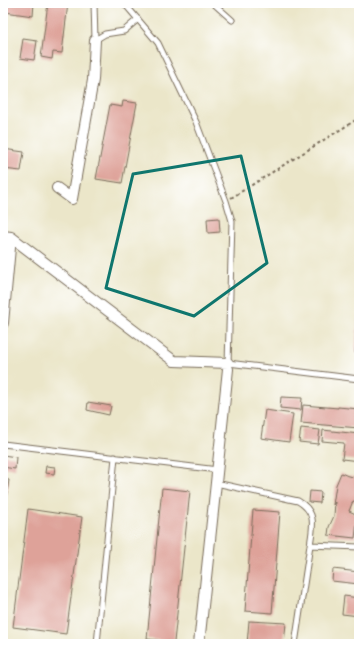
<svg xmlns="http://www.w3.org/2000/svg" width="362" height="647" font-family="'Patrick Hand',sans-serif">
	<rect width="100%" height="100%" fill="#fff"/>
	<filter id="ink" filterUnits="userSpaceOnUse"><feTurbulence type="fractalNoise" baseFrequency=".025" numOctaves="2"/><feDisplacementMap in="SourceGraphic" scale="8" xChannelSelector="R" yChannelSelector="G"/><feConvolveMatrix kernelMatrix="1 2 1 2 8 2 1 2 1" color-interpolation-filters="sRGB"/></filter>
	<filter id="wash" filterUnits="userSpaceOnUse"><feTurbulence type="fractalNoise" baseFrequency=".012" numOctaves="4" result="noise"/><feDisplacementMap in="SourceGraphic" scale="16" xChannelSelector="R" yChannelSelector="G"/><feGaussianBlur stdDeviation="0.9" result="paint"/><feColorMatrix in="noise" values="0 0 0 0 0 0 0 0 0 0 0 0 0 0 0 0 0 1.4 0 .05"/><feComposite in="paint" operator="in"/></filter>
	<g filter="url(#wash)">
		<rect width="100%" height="100%" fill="#ebe6c9"/>
		<g id="blocks">
			<path fill="#dea299" d="M6,3H34L33,16L5,12Z
				M48,3H68L62,53L53,52L52,59L41,57Z
				M23,39L37,41L34,60L20,58Z
				M123,101L137,103L122,183L96,179L110,105L122,107Z
				M3,149L24,152L21,171L3,169Z
				M219,218L220,232L208,233L207,219Z
				M358,316H359V353H355Z
				M281,397L302,398L301,410L280,408Z
				M88,402L111,406L109,415L87,410Z
				M303,405L338,408V407L359,409V428L301,423Z
				M265,410L293,414L289,442L261,438Z
				M301,428L320,430L318,444L299,442Z
				M323,430L359,434V461L342,459L344,443L322,441Z
				M3,455L16,457L15,469L3,467Z
				M46,466L55,467L54,474L45,473Z
				M341,473L348,476L355,477L359,479L358,502L353,501L349,511L358,515L355,538L328,535L329,527L334,516L335,502L333,505L336,485Z
				M3,479L9,480L4,511H3Z
				M162,488L190,491L174,642L147,639Z
				M310,491L321,492L320,503L309,502Z
				M28,509L82,517L66,634L13,627Z
				M253,510L280,512L272,613L245,611Z
				M333,569L359,572V584L332,581Z
				M344,596L359,598V616L342,614Z
				M249,621L286,623L284,644H247Z"/>
		</g>
	</g>
	<g filter="url(#ink)">
		<use href="#blocks" fill-opacity="0" stroke="#796c5a" stroke-width="1"/>
		<g fill="none" stroke-linecap="round" stroke-linejoin="round">
			<defs>
				<path id="lane" d="M94,3L95,40L105,34L124,31L138,19
					M124,3L158,43L196,122L226,201L232,221L228,364
					M213,3L232,20
					M228,363L359,379
					M3,444L218,470
					M216,483L298,501C317,512 313,526 310,545
					M97,644L115,457
					M295,644L310,545L359,547"/>
				<path id="street" d="M57,188L72,199L93,80L95,40
					M3,236L11,237L174,361L228,363
					M3,323L11,237
					M199,644L228,369"/>
			</defs>
			<use href="#lane" stroke="#796c5a" stroke-width="7"/>
			<use href="#street" stroke="#796c5a" stroke-width="12"/>
			<path stroke="#796c5a" stroke-width="2" stroke-dasharray="3 3" stroke-linecap="butt" d="M231,198L359,118"/>
			<use href="#lane" stroke="#fff" stroke-width="5"/>
			<use href="#street" stroke="#fff" stroke-width="10"/>
		</g>
	</g>
	<path fill="none" stroke="#0f766e" stroke-width="3" stroke-linejoin="round" d="M241,156L267,263L194,316L106,288L133,174Z"/>
	<rect width="362" height="647" fill="none" stroke="#fff" stroke-width="16"/>
</svg>
